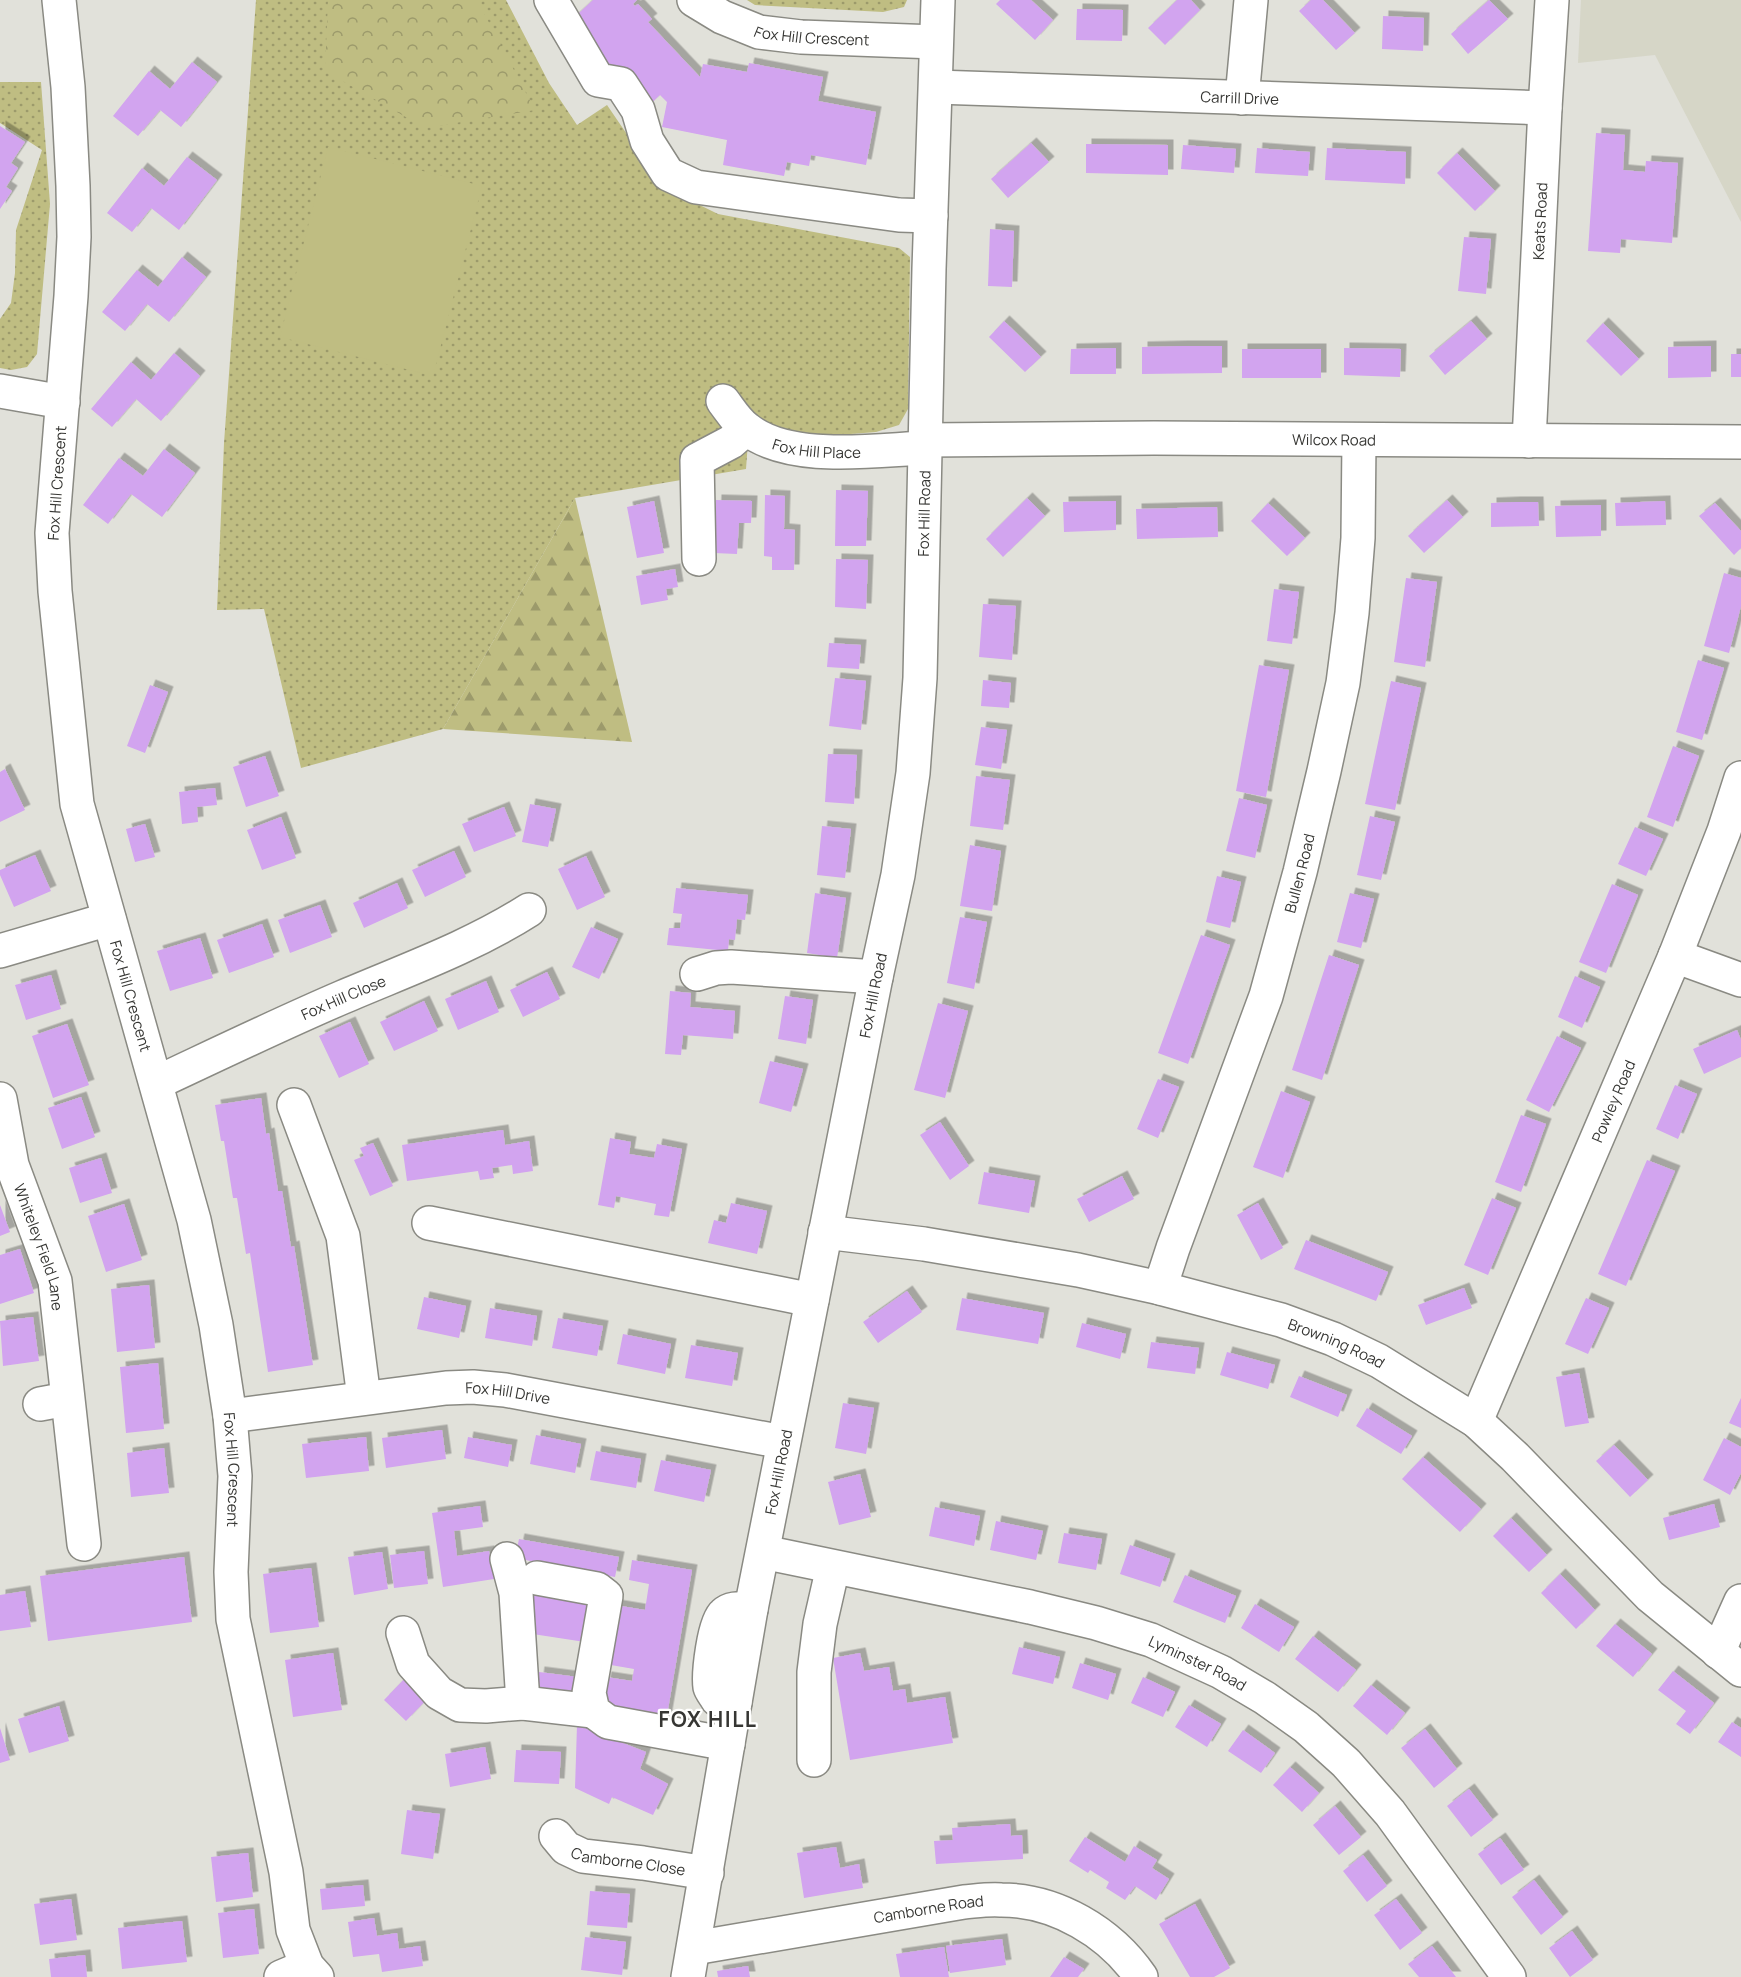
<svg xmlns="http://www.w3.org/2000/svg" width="1741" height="1977" font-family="Manrope,sans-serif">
	<defs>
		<pattern id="grass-dots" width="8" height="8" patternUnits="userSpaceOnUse" patternTransform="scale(1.5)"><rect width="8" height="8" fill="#bfbd82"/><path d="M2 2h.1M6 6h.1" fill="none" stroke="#9c9a6b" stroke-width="1.8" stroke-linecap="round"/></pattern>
		<pattern id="forest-firs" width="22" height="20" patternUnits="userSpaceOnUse" patternTransform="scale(1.5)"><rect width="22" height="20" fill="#bfbd82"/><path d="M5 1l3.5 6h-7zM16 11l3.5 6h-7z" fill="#9c9a6b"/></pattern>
		<pattern id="park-crowns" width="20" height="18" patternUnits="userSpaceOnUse" patternTransform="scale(1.5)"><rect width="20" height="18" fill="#bfbd82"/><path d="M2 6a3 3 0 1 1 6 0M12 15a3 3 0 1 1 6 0" fill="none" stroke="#9c9a6b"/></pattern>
		<filter id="shadow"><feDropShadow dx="5.5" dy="-5.5" stdDeviation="0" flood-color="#0004"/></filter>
	</defs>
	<rect width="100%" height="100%" fill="#e1e1da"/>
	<path fill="#d6d6c7" d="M1581,0H1741V222L1655,55L1578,63Z"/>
	<path fill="url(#grass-dots)" d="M256,0H506L549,83L577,125L607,105L663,187L718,214L899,248L910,257L908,409L899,425L876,432L748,442L746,469L575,498L443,729L301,768L264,609L217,610L224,443Z
		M747,0H907L904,7L883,12L755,5Z
		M0,82H41L50,204L37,354L27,367L11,370L0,368V319L11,303L15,273L16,230L42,150L0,123Z"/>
	<path fill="url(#forest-firs)" d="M575,498L632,742L443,729Z"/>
	<path fill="url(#park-crowns)" d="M328,0H477L535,110L425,128L325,71Z"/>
	<path fill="#bfbd82" d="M328,147L482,186L433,376L280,337Z"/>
	<path fill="#d2a4ef" filter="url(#shadow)" d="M593,0H637L633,4L635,6L638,4L652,19L648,22L700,77L703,64L747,72L749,63L823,77L818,101L876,112L866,165L811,155L809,166L787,162L784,176L723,165L727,140L662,127L667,102L660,95L645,109L566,25Z
		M1000,0H1031L1053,20L1035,40L996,4Z
		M1177,0H1191L1200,10L1165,45L1148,28Z
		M1311,0H1323L1355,33L1336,50L1299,11Z
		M1489,0L1508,19L1468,54L1451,34Z
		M1077,9L1123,10L1122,41L1076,40Z
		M1383,16L1424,18L1423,51L1382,49Z
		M192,62L217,82L181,127L160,110L138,136L113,116L149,71L170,89Z
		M0,126L25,142L11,163L18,168L6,187L12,191L0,209Z
		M1596,133L1625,135L1623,170L1645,172L1646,161L1678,163L1672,243L1621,239L1620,253L1588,251Z
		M1031,143L1049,162L1008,198L991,179Z
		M1086,144L1168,145V175L1086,173Z
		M1183,145L1236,149L1234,173L1181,169Z
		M1257,148L1310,152L1308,176L1255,173Z
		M1327,148L1406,152L1405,184L1325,180Z
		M1457,153L1495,191L1475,211L1437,173Z
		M187,157L217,180L179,230L151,208L132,232L107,213L142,168L164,186Z
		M990,229L1014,231L1012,287L988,286Z
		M1464,237L1491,239L1486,294L1458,291Z
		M182,257L206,277L169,322L147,304L125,331L102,312L137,270L158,287Z
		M1004,321L1041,357L1025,372L989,337Z
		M1471,321L1487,339L1445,375L1429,356Z
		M1603,323L1639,359L1621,376L1586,341Z
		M1182,346H1222V373L1142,374V347Z
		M1711,346V377L1668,378V347Z
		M1116,348V374H1070L1071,349Z
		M1344,348L1401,349L1400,377L1344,375Z
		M1242,349H1321V378H1242Z
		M174,353L200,376L161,421L136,399L112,427L91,409L131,362L151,380Z
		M1731,354H1741V377H1731Z
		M164,449L195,473L162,517L131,494L108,524L83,505L119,458L143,476Z
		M836,490L868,491L866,546H835Z
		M765,495L785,496L784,529L795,530L794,570H772V557L764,556Z
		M1027,498L1045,516L1003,557L986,539Z
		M716,500L752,501L751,523H739L737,554L714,553Z
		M1447,500L1463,517L1424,553L1408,536Z
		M654,501L664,553L637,558L627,507Z
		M1116,501V530L1064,532L1063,502Z
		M1665,501L1666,525L1616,526L1615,503Z
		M1515,502H1538L1539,526L1491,527V503Z
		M1268,503L1305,538L1287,556L1251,521Z
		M1715,503L1741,531V548L1734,555L1699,516Z
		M1601,505V536L1556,537L1555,506Z
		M1217,507L1218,537L1137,539L1136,509Z
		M836,559L868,560L866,609L835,607Z
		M675,569L678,587L666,589L668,600L641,605L636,576Z
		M1724,573L1741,578V606L1729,653L1704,646Z
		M1406,578L1437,582L1425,667L1394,662Z
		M1274,589L1299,592L1292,644L1267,641Z
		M983,604L1016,606L1012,660L979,657Z
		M829,643L861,645L859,669L827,667Z
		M1698,660L1724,668L1702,740L1676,732Z
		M1259,665L1289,670L1266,797L1236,791Z
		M835,678L866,681L861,730L829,726Z
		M983,680L1011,683L1009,708L981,706Z
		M1391,681L1421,688L1395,810L1365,804Z
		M150,685L168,692L145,753L127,746Z
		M981,727L1007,730L1001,769L975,765Z
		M1673,746L1699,756L1673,827L1647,817Z
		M828,754L857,755L854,804L825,802Z
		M265,756L279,796L246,807L233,767Z
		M5,769L25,810L0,822V772Z
		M976,776L1010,780L1003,830L970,826Z
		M215,788L217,805L197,807L198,822L182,824L179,792Z
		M1239,798L1267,805L1255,858L1226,851Z
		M530,804L556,809L548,847L522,842Z
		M504,807L516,836L474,852L462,824Z
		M1370,816L1395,822L1381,880L1357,875Z
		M281,817L296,858L262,870L247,830Z
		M145,824L155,857L135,862L126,829Z
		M822,826L851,829L845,878L817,875Z
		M1635,827L1663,839L1646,876L1618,864Z
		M970,845L1001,851L992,911L960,906Z
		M454,851L466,877L425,897L412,870Z
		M35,855L51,891L14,907L0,875V870Z
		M586,856L605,897L577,910L558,869Z
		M1217,876L1241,882L1230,928L1206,922Z
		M397,883L408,908L364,928L353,903Z
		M1612,884L1638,895L1606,973L1579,962Z
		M676,888L748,895L745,920L737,919L735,940L729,939L728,951L667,945L669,928H680L682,914L673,913Z
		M815,893L846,898L837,958L807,953Z
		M1350,893L1374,899L1361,948L1337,942Z
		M320,905L332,937L290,953L278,920Z
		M960,917L987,922L974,989L947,983Z
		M262,924L274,957L229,973L217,940Z
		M591,927L618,939L599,979L572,967Z
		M1201,935L1230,945L1188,1064L1158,1053Z
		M200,938L213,978L170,991L157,951Z
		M1329,955L1359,965L1322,1080L1292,1070Z
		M547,972L560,999L523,1017L510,990Z
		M51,975L61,1009L26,1020L15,985Z
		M1575,976L1600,987L1582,1028L1558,1017Z
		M486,981L499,1012L458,1030L445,999Z
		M670,991L691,993L690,1007L735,1011L733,1039L683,1035L681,1055L665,1054Z
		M785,996L813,1000L806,1044L778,1039Z
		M424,1001L438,1031L394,1051L380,1022Z
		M938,1003L968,1011L945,1098L914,1090Z
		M350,1022L369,1064L339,1078L319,1036Z
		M67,1024L89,1085L53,1098L32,1036Z
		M1737,1030L1741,1040V1057L1704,1074L1693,1049Z
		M1557,1036L1581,1048L1549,1112L1526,1100Z
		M770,1061L803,1069L791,1112L759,1103Z
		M1158,1079L1179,1087L1158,1138L1137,1129Z
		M1675,1085L1697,1094L1678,1139L1656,1129Z
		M1281,1091L1310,1102L1283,1178L1253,1167Z
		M81,1097L95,1137L62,1149L48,1108Z
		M261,1098L266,1134L269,1133L278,1191H282L291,1247L294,1246L313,1365L268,1372L250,1253L246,1254L237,1198H233L224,1141H221L215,1105Z
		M1521,1115L1546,1124L1521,1192L1495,1182Z
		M940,1122L969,1166L950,1180L920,1135Z
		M503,1130L505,1145L529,1141L533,1171L513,1174L512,1165L492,1168L494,1178L480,1180L478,1171L407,1181L402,1145Z
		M610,1138L631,1142L629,1154L654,1158L657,1144L682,1149L669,1217L654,1215L656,1204L616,1196L614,1208L598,1205Z
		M373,1143L393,1186L370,1196L354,1160L364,1156L360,1148Z
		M101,1158L112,1193L80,1203L69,1168Z
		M1647,1160L1675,1171L1626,1286L1598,1274Z
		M984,1172L1035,1181L1029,1213L978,1204Z
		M1122,1176L1134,1199L1089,1222L1077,1199Z
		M1492,1198L1516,1208L1488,1275L1464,1265Z
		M731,1203L767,1211L757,1254L708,1243L714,1220L726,1223Z
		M1258,1203L1283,1248L1261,1260L1237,1215Z
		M124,1204L142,1260L106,1272L88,1216Z
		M0,1205L10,1232L0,1236Z
		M1306,1240L1388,1272L1376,1301L1294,1269Z
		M20,1249L34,1293L0,1304V1255Z
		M149,1285L155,1348L117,1352L111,1289Z
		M1464,1288L1472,1308L1426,1325L1418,1305Z
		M907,1291L922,1312L878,1343L863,1322Z
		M424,1297L466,1306L459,1338L417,1329Z
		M962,1298L1044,1313L1038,1344L956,1330Z
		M1586,1298L1609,1308L1588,1354L1565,1344Z
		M490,1308L537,1316L532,1346L485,1338Z
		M33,1317L39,1361L3,1366L0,1321Z
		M558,1318L603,1326L597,1356L552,1348Z
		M1082,1323L1126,1334L1120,1359L1076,1347Z
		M623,1334L671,1344L665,1374L617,1364Z
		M1151,1342L1199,1348L1195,1374L1147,1368Z
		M691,1345L738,1353L732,1386L685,1378Z
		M1227,1352L1275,1365L1268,1389L1220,1375Z
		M158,1363L164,1429L126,1433L120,1367Z
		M1579,1373L1589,1423L1565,1427L1556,1377Z
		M1299,1376L1347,1395L1338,1417L1290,1397Z
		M1741,1398V1428L1729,1423Z
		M843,1403L874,1408L866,1454L835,1448Z
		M1367,1408L1412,1436L1401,1454L1356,1426Z
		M442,1430L446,1459L386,1468L382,1438Z
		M536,1435L581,1444L575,1473L530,1464Z
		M366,1437L369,1471L306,1478L302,1444Z
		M468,1437L512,1445L508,1467L464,1458Z
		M1724,1438L1741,1447V1473L1730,1495L1703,1480Z
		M1614,1445L1648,1480L1630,1497L1596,1461Z
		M164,1448L169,1493L131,1497L127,1453Z
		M596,1451L641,1459L636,1488L590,1480Z
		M1423,1457L1481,1509L1460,1532L1402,1479Z
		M661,1460L711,1470L704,1502L654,1491Z
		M860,1474L871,1517L839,1525L828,1482Z
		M1714,1504L1720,1527L1669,1540L1663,1518Z
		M480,1506L483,1527L454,1531L457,1556L489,1551L494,1579L443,1587L432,1513Z
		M935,1507L980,1516L974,1546L929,1536Z
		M1511,1518L1547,1555L1529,1572L1493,1536Z
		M996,1521L1043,1531L1036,1560L990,1550Z
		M1064,1533L1102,1539L1096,1570L1058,1563Z
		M519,1539L619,1557L615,1577L515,1558Z
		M1130,1545L1170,1559L1160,1587L1120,1574Z
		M424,1551L428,1584L394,1588L390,1555Z
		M382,1552L388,1589L354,1595L348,1557Z
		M184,1557L192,1622L48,1641L40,1576Z
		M632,1560L692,1570L666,1721L600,1710L606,1677L632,1681L634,1669L605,1664L615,1605L645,1610L649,1584L629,1580Z
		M311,1568L319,1627L270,1633L263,1574Z
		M1560,1574L1595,1610L1576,1629L1541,1593Z
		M1185,1575L1236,1596L1225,1623L1173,1602Z
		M25,1591L31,1627L0,1631V1595Z
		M532,1595L591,1604L585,1642L526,1633Z
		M1255,1604L1294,1627L1279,1652L1241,1628Z
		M1615,1624L1652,1654L1633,1677L1596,1646Z
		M1313,1636L1356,1670L1338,1692L1295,1659Z
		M1019,1647L1060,1657L1053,1684L1012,1674Z
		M333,1653L342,1710L293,1717L285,1660Z
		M860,1653L864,1671L889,1667L893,1691L905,1689L907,1703L945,1697L953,1743L850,1760L833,1658Z
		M1080,1663L1116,1674L1108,1700L1072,1688Z
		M1673,1671L1714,1703L1690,1734L1676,1724L1686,1711L1658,1690Z
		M539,1672L578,1677L575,1702L536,1697Z
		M410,1673L432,1694L406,1721L384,1700Z
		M1143,1677L1175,1692L1163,1717L1131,1703Z
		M1371,1685L1405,1713L1387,1735L1353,1706Z
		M1189,1705L1221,1724L1207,1747L1175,1727Z
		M59,1706L69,1741L29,1753L18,1719Z
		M1732,1722L1741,1728V1757L1718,1742Z
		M577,1725L646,1752L640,1769L668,1784L653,1815L612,1797L609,1804L575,1788Z
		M0,1728L10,1760L0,1763Z
		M1425,1729L1457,1769L1434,1788L1401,1748Z
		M1243,1730L1275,1753L1261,1773L1228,1751Z
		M485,1747L491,1779L450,1787L445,1754Z
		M516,1750L561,1752L559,1784L514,1782Z
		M1290,1767L1319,1793L1302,1812L1273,1785Z
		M1469,1789L1493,1820L1471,1837L1447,1806Z
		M1335,1806L1361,1837L1339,1855L1313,1825Z
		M407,1810L440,1814L433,1859L401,1854Z
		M1010,1824L1011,1836L1022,1835L1023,1859L936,1864L934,1841L953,1840L952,1828Z
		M1085,1837L1125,1862L1134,1846L1157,1860L1152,1868L1169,1879L1156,1900L1135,1886L1125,1900L1106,1888L1109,1882L1090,1870L1088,1873L1069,1861Z
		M1500,1838L1524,1870L1501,1885L1478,1854Z
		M836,1847L840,1868L859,1864L863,1888L804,1898L797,1853Z
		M248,1853L253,1897L216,1902L211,1857Z
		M1363,1855L1387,1886L1367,1902L1343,1871Z
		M1534,1880L1563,1917L1541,1935L1512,1897Z
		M363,1885L365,1906L322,1910L320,1889Z
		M590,1891L630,1894L627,1928L587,1925Z
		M71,1899L77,1940L40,1945L34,1904Z
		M1396,1899L1422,1933L1400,1950L1374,1915Z
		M1195,1904L1230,1968L1214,1977H1190L1159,1924Z
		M254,1909L259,1954L223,1958L218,1913Z
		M374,1918L377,1936L397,1933L399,1949L420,1946L423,1966L382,1972L379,1954L353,1957L348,1922Z
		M182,1921L187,1962L122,1969L118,1928Z
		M1572,1931L1593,1960L1570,1977L1549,1948Z
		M585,1937L626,1942L622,1975L581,1970Z
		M1002,1939L1006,1965L950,1973L946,1946Z
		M1432,1946L1446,1964L1456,1977H1419L1408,1964Z
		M944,1947L949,1977H900L896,1954Z
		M85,1955L87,1977H51L49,1959Z
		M1064,1957L1084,1969L1078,1977H1050Z
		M748,1966L750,1977H718L717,1971Z"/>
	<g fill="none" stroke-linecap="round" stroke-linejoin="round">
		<defs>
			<g id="minor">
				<path id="s1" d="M59,0L68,87L73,186L74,237L71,296L52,533L55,591L77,804L194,1220L216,1325L230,1416L235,1476L231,1572L233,1619L286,1872L293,1930L307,1966L317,1977"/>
				<path d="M551,0L598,80L621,84L638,110L647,141L668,174L696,187L899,215L931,216"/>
				<path id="s2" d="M694,0L722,17L759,32L801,37L936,42"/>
				<path id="s3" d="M936,87L1545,108"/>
				<path d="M1242,98L1251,0"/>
				<path d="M0,391L63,402"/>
				<path id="s4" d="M723,401C730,410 737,422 747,429C790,463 874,450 926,448"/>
				<path id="s5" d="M926,440L1154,438L1741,442"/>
				<path id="s6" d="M1529,441L1545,108L1552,0"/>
				<path d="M699,559L697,460L731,442L746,429"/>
				<path d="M0,951L109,919"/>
				<path d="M1675,956L1741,980"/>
				<path d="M697,974L716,968L731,967L876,977"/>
				<path id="s7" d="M156,1083C218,1054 280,1024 343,997C406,970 471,947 529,910"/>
				<path id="s8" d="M0,1099L12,1165L55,1281L84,1544"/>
				<path d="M294,1105L343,1236L364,1398"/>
				<path d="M429,1223L812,1300"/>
				<path id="s9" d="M825,1232L924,1244L1078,1270L1160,1288L1281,1320L1333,1339L1379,1361L1476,1421L1515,1457L1650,1596L1741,1670"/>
				<path id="s10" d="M1160,1288L1173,1248L1266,996L1300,872L1324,771L1343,683L1352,613L1358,538L1359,440"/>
				<path d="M40,1404L67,1399"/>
				<path id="s11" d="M230,1416L446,1388L473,1387L505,1390L783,1442"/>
				<path id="s12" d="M1476,1421L1675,956L1724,831L1741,778"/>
				<path id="s13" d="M763,1552L1030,1607L1096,1623L1151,1640L1221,1672L1265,1698L1306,1727L1346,1763L1390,1813L1509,1977"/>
				<path d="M507,1559L516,1593L523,1703"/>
				<path d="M537,1578L597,1589L606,1596L589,1693L593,1711L608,1722L728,1744"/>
				<path d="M403,1633L413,1664L439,1693L460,1705L486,1706L523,1703L593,1711"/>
				<path d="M1718,1652L1741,1601"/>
				<path d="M735,1702L717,1699C715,1695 711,1691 710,1687C708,1674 714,1622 724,1614C731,1607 742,1609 751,1609"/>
				<path d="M814,1760V1672L820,1624L833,1567"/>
				<path id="s14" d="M556,1836L566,1848L583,1856L643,1863L707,1873"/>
				<path id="s15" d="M694,1948L964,1902C976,1901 989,1899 1001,1900C1056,1900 1110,1932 1141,1977"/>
				<path d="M281,1977L307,1966"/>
				<path id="s16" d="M688,1977L751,1609L876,977L898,875L913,773L920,678L929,269L938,0"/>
			</g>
		</defs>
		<use href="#minor" stroke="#8a8a83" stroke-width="36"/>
		<use href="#minor" stroke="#fff" stroke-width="33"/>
	</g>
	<g text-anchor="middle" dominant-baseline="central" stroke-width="4.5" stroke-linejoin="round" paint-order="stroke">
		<g font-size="15" fill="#363633" stroke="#fffffe">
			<text stroke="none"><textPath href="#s2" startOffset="126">Fox Hill Crescent</textPath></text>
			<text stroke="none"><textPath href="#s3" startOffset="304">Carrill Drive</textPath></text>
			<text stroke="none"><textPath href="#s6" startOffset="220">Keats Road</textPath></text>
			<text stroke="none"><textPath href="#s5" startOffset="408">Wilcox Road</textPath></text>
			<text stroke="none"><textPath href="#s4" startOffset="111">Fox Hill Place</textPath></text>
			<text transform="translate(57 483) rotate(-86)">Fox Hill Crescent</text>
			<text stroke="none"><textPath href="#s16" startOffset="1485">Fox Hill Road</textPath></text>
			<text stroke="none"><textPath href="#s10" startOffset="438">Bullen Road</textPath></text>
			<text stroke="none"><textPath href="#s16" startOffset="999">Fox Hill Road</textPath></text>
			<text stroke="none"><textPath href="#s1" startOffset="1006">Fox Hill Crescent</textPath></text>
			<text stroke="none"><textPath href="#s7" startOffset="206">Fox Hill Close</textPath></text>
			<text stroke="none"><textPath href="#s12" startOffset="348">Powley Road</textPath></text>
			<text stroke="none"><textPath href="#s8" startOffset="154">Whiteley Field Lane</textPath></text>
			<text stroke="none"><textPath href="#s9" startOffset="525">Browning Road</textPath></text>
			<text stroke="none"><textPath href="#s11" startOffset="280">Fox Hill Drive</textPath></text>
			<text stroke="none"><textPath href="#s1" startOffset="1492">Fox Hill Crescent</textPath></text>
			<text stroke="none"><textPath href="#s16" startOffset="513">Fox Hill Road</textPath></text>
			<text stroke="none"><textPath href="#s13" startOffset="450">Lyminster Road</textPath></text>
			<text stroke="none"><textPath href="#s14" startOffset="80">Camborne Close</textPath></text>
			<text stroke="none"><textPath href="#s15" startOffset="238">Camborne Road</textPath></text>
		</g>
		<g font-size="21" font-weight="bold" letter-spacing="1.5" fill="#363633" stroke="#fffffe">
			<text x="708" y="1719">FOX HILL</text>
		</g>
	</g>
</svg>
